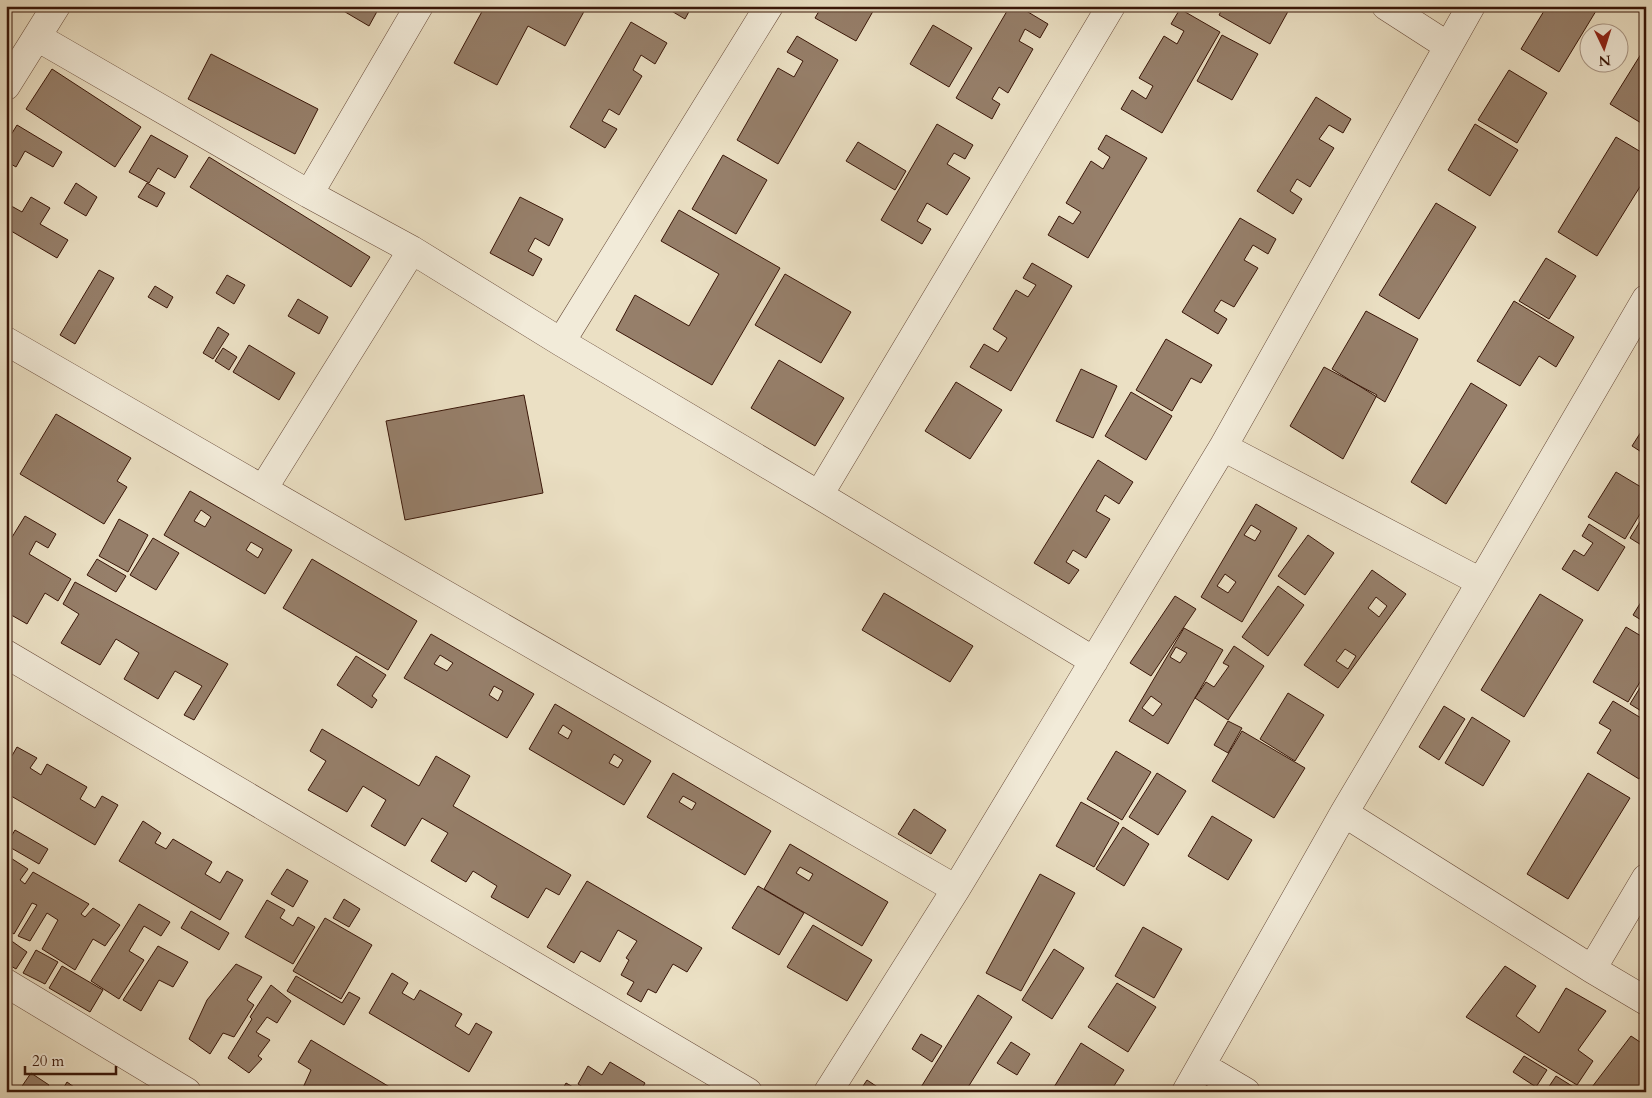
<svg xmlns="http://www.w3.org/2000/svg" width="1652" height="1098" font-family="Cardo,serif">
	<rect width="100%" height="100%" fill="#ebe0c4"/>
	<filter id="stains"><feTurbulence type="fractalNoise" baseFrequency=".004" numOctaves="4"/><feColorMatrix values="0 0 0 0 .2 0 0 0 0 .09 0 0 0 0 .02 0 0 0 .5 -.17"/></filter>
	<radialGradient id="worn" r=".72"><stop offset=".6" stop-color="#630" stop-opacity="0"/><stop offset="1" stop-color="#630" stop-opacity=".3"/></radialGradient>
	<path fill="#967f6a" stroke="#391608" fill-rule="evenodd" d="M335,6H380L369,26Z
		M485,6H587L565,46L528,26L497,85L454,63Z
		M663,6H692L685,19Z
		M822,6L841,7L876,6L856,41L815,18Z
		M1010,6H1018L1048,24L1040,38L1025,29L1019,41L1033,49L1008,93L999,87L992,99L1000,104L992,119L956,98Z
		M1224,6H1291L1270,44L1219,15Z
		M1547,6H1599L1559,72L1521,49Z
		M1180,9L1220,32L1162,133L1121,109L1132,90L1146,99L1153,86L1139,78L1164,36L1177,44L1184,31L1171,24Z
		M631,22L667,43L655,64L641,55L633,70L642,76L619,115L609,109L602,121L617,129L605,148L570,127Z
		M933,25L972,48L949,87L910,64Z
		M1222,35L1258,54L1232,100L1197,81Z
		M797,36L838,60L778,164L737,140L778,68L794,77L803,61L787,52Z
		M1646,46V126L1610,104Z
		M211,54L318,109L295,154L188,99Z
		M52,69L141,127L115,167L26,109Z
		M1509,70L1547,93L1517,143L1478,120Z
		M1316,97L1351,119L1343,133L1329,125L1319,139L1334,148L1310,187L1297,179L1290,191L1302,199L1293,214L1257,191Z
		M937,124L973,145L965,159L954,153L947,164L970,178L947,215L927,203L917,221L931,229L922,244L881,220Z
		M1475,124L1518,150L1490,196L1448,170Z
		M17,125L62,152L53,167L25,151L16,167L6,161V143Z
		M151,135L188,156L175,178L158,168L149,183L129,172Z
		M1106,135L1147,158L1088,258L1048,235L1059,216L1073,224L1081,212L1066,203L1091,161L1103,169L1110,157L1098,149Z
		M1616,137L1646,155V177L1597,256L1558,232Z
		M858,142L906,171L895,190L846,161Z
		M723,155L767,180L736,234L692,209Z
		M209,157L370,257L351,287L190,187Z
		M76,183L97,197L86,216L64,203Z
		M147,183L165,193L157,207L138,197Z
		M31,197L50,208L40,224L68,240L57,258L6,228V203L22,212Z
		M520,197L563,219L549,246L535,238L528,251L542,259L533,276L490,253Z
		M1436,203L1476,227L1419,319L1379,295Z
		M679,210L780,268L712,385L616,330L635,295L689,326L719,274L661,241Z
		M1240,218L1276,239L1268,254L1253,245L1244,260L1258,268L1234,307L1221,300L1214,311L1227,319L1218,334L1182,312Z
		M1546,258L1576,276L1549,319L1519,301Z
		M1032,263L1072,286L1011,391L970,367L984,344L998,352L1007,338L993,329L1016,290L1028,297L1036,285L1023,278Z
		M99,270L114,278L75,344L60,335Z
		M785,274L851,312L821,363L755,325Z
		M227,275L245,285L234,304L216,293Z
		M155,286L173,297L167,308L148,297Z
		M298,299L328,317L319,334L288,316Z
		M1514,301L1574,337L1556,367L1539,356L1520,386L1477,361Z
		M1366,311L1418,339L1385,402L1332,369Z
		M218,327L229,334L213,359L203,353Z
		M1166,339L1212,365L1201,383L1191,378L1172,411L1136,390Z
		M249,345L295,373L279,400L233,372Z
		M223,348L237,357L229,370L215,361Z
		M779,360L844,398L815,446L751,408Z
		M1324,367L1377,395L1343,459L1290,426Z
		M1081,369L1117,386L1093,438L1056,421Z
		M956,382L1002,410L970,459L925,431Z
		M1471,383L1507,405L1446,504L1411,482Z
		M1131,392L1172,416L1146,460L1105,436Z
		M524,395L543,493L405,520L386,421Z
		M56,414L131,458L117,481L127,487L104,524L20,474Z
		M1646,424V455L1632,446Z
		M1098,460L1133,482L1119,504L1105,495L1096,511L1110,519L1086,558L1073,550L1066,562L1079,570L1069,584L1034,563Z
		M1616,472L1646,490V504L1625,539L1588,517Z
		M190,491L292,550L265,594L164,535ZM201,510L211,517L205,527L194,521ZM251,542L263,549L258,558L246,550Z
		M1256,504L1297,528L1242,622L1201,597ZM1251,525L1261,531L1255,541L1244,535ZM1225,574L1236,582L1228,593L1217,586Z
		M1646,512V548L1630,538Z
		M25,516L56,534L48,548L36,541L29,554L71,579L58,601L45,593L27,624L6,612V540L9,542Z
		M119,519L148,535L128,572L99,556Z
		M1589,524L1625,547L1598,591L1562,569L1574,550L1584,556L1593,543L1582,536Z
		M1308,535L1334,553L1305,595L1278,576Z
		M153,538L179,553L156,590L130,575Z
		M97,559L126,576L116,592L87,575Z
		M312,559L417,621L388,670L283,608Z
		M1372,570L1406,594L1338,688L1304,665ZM1376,597L1387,606L1379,617L1368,608ZM1345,649L1356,656L1348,669L1336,661Z
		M75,582L228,664L194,720L184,715L202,686L175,671L158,699L124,679L139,653L116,639L100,665L61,643L79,614L63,604Z
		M1278,586L1304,605L1268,656L1242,637Z
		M884,593L973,646L950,682L862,630Z
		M1540,594L1583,620L1524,717L1481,690Z
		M1646,594V623L1633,615Z
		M1175,596L1196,609L1151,676L1130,663Z
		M1626,627L1646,639V672L1628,702L1593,682Z
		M1184,628L1223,650L1168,744L1129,721ZM1176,647L1187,653L1180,663L1170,657ZM1151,696L1162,704L1153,716L1142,708Z
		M431,634L534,694L507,738L404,678ZM440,655L453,663L447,671L434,664ZM494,686L503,691L498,701L489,695Z
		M1234,646L1264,666L1228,720L1195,698L1206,682L1214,687L1229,666L1223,663Z
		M356,656L386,675L372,696L377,700L372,708L337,685Z
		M1646,678V714L1630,704Z
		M1288,693L1324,715L1295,761L1260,739Z
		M1613,701L1646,721V768L1639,779L1597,753L1611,730L1599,723Z
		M555,704L651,761L624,805L529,749ZM563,725L572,731L568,739L558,733ZM614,754L623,760L618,768L609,763Z
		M1444,706L1465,719L1439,760L1419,747Z
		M1472,717L1510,741L1483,786L1445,763Z
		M1228,721L1242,728L1228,753L1214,745Z
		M322,729L419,786L436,756L470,776L453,806L571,875L559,895L546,888L528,918L491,897L497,886L473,871L466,882L431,861L448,833L422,818L405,846L371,826L386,800L363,786L347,812L308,790L326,761L310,751Z
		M1242,731L1305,768L1274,818L1212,781Z
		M17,747L37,758L30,768L41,775L47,764L87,787L80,799L95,808L102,796L118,805L95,845L6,793V766Z
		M1116,751L1151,772L1122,820L1087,799Z
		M673,773L771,831L745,875L647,817ZM683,796L696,803L692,810L679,802Z
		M1157,773L1186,791L1158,835L1129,817Z
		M1588,773L1630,798L1568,899L1527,874Z
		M1081,802L1119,823L1094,867L1056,846Z
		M914,809L946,830L931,854L898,834Z
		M1212,816L1252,840L1228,880L1188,856Z
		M143,821L161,833L155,843L166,849L173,839L212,862L205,874L220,883L227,871L243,880L220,920L119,861Z
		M1123,827L1149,844L1124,886L1096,869Z
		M15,830L48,849L39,864L6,845Z
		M790,844L888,902L862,946L764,889ZM800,867L813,874L809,881L796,873Z
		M6,855L28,869L20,880L25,884L33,872L89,904L81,914L85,917L93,908L120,925L105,946L93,939L75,970L42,949L58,920L47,913L30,941L18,936L37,905L32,903L14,934L6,929Z
		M287,869L308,881L293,907L271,894Z
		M1040,874L1075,893L1021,991L986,973Z
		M587,881L702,948L687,972L673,964L656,993L648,989L641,1002L627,994L634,982L621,975L629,960L626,958L637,941L618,930L600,962L581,951L574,963L547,947Z
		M758,886L804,913L779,955L732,928Z
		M344,899L360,909L349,927L333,918Z
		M267,900L285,910L280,918L293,926L298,917L315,927L293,964L245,937Z
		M139,904L170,922L161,936L144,926L129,951L144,960L119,999L91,981Z
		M191,911L229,933L219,950L181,928Z
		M325,918L372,945L341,999L293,971Z
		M813,925L872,960L847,1001L787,967Z
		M1143,927L1182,949L1154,998L1115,976Z
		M6,937L27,952L16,969L6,963Z
		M158,946L188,962L173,987L159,980L141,1011L123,1000Z
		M1054,949L1084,968L1052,1019L1022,1000Z
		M36,950L58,962L45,984L23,973Z
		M236,964L262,977L247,1000L254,1005L234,1037L223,1033L210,1054L189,1039L207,1000Z
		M62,966L103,990L90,1012L49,988Z
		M1505,966L1536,986L1516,1016L1539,1033L1566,988L1606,1011L1578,1050L1593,1061L1577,1085L1466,1017Z
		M392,973L408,983L402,993L414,1000L420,990L462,1014L455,1026L469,1035L476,1023L492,1032L469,1072L369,1013Z
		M296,976L342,1003L349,992L360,998L344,1025L287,991Z
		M1117,983L1156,1007L1128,1052L1088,1027Z
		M271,985L291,1001L277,1023L267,1017L256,1032L270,1040L258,1056L262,1059L249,1073L228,1058L252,1019L250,1017Z
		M978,995L1012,1017L965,1092H918Z
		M921,1034L942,1046L932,1062L912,1049Z
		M1631,1036L1646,1046V1081L1642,1086L1646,1089V1092H1600L1592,1087Z
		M311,1040L398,1092H301L311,1070L298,1062Z
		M1011,1042L1030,1054L1017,1075L997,1063Z
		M1081,1043L1124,1070L1110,1092H1051Z
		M1524,1056L1547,1070L1536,1087L1513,1072Z
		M610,1062L645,1083L640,1092H590L578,1084L588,1066L602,1075Z
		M31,1073L49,1085L45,1092H18Z
		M1556,1076L1580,1091V1092L1546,1091Z
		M867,1080L885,1092H859Z
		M67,1082L81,1092H61Z
		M566,1083L582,1092H561Z"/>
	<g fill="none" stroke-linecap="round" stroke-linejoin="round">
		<defs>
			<path id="minor" d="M1386,6L1448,46
				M1471,6L1223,447L1481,582
				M37,37L309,194L412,250L561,342L819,495L1094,661
				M6,86L56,6
				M309,194L419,6
				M6,341L956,889
				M561,342L769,6
				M263,489L412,250
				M819,495L1111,6
				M6,654L748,1092
				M1344,813L1592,969L1646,1001
				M1592,969L1646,878
				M6,983L187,1092
				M1202,1066L1246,1092
				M828,1092L956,889L1223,447
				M1186,1092L1344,813L1481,582L1646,299"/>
		</defs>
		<use href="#minor" stroke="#664837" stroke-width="29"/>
		<use href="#minor" stroke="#f2ebd9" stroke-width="28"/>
	</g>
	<rect width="1652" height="1098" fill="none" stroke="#ebe0c4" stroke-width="25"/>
	<rect x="8" y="8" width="1637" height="1083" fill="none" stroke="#391608" stroke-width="2.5"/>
	<rect x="12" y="12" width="1627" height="1073" fill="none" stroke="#391608"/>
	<g transform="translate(1604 48) rotate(176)"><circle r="24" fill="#f2ebd9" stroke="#a89685"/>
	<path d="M0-4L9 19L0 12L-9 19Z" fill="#8f2418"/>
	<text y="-8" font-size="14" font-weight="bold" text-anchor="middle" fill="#391608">N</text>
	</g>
	<path d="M25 1066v8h91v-8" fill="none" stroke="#391608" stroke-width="2.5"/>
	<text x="32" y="1066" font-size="15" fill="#391608" stroke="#f2ebd9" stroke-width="4" paint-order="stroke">20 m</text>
	<rect width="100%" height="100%" filter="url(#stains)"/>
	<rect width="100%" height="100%" fill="url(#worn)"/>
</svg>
